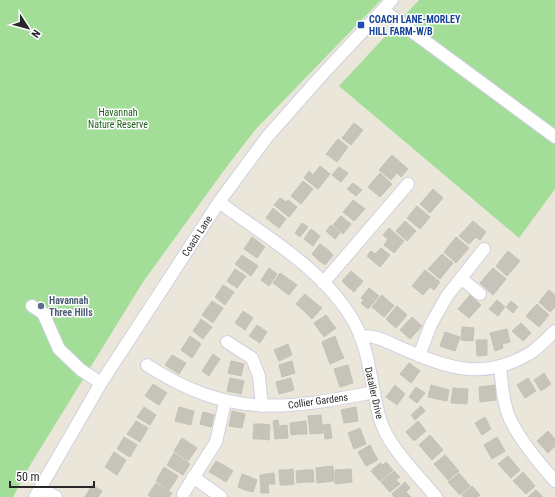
<svg xmlns="http://www.w3.org/2000/svg" width="555" height="497" font-family="'Roboto Condensed',sans-serif">
	<rect width="100%" height="100%" fill="#eae6da"/>
	<path fill="#a3de99" d="M0,0H381L255,130L222,173L143,282L29,467L13,497H0Z
		M419,0H555V189L519,238L339,86Z"/>
	<path fill="#c5c3ba" stroke="#c5c2b4" d="M354,123L363,130L351,145L342,138Z
		M338,139L348,147L337,162L326,154Z
		M392,155L408,169L401,177L397,173L391,180L379,170Z
		M320,166L330,174L318,189L304,178L309,171L313,175Z
		M339,167L348,173L341,182L332,175Z
		M380,173L392,184L380,197L368,187Z
		M303,181L313,189L301,204L291,196Z
		M353,183L362,190L356,196L347,189Z
		M433,189L443,198L430,213L420,204Z
		M280,198L286,202L288,200L297,207L289,217L274,205Z
		M353,200L365,209L354,221L343,212Z
		M417,206L430,217L420,229L407,218Z
		M273,208L286,219L279,228L266,218Z
		M341,216L351,224L343,234L333,225Z
		M405,221L416,231L407,241L396,231Z
		M473,221L486,232L480,240L476,237L469,244L459,236Z
		M302,223L308,227L300,237L295,233Z
		M331,225L340,233L335,239L326,231Z
		M389,228L404,241L394,253L384,245L388,239L383,235Z
		M311,229L320,236L313,246L304,239Z
		M252,237L265,247L257,258L244,249Z
		M456,237L469,248L456,263L444,252Z
		M320,244L327,249L318,260L312,254Z
		M381,248L390,255L380,267L367,256L371,251L375,254Z
		M327,249L333,255L325,265L318,260Z
		M508,251L520,261L507,276L496,266Z
		M442,254L453,263L440,279L428,269Z
		M242,255L258,266L251,276L235,264Z
		M269,268L277,274L269,286L261,280Z
		M493,268L506,279L493,295L480,283Z
		M235,269L246,276L237,288L227,281Z
		M425,270L440,282L434,290L430,287L423,295L412,286Z
		M351,271L357,276L348,287L342,281Z
		M280,273L297,285L289,295L273,283Z
		M357,276L363,281L354,292L348,287Z
		M223,285L234,292L225,305L215,297Z
		M369,288L379,296L368,309L361,303L364,300L361,298Z
		M549,290L555,295V307L550,312L539,302Z
		M305,294L313,301L304,311L296,304Z
		M382,295L394,306L384,317L372,307Z
		M470,295L481,305L469,318L458,309Z
		M497,300L505,307L498,316L489,309Z
		M212,301L223,308L213,323L202,315Z
		M313,301L322,308L312,319L304,311Z
		M511,301L518,307L513,313L506,307Z
		M537,304L549,315L539,327L526,316Z
		M397,306L407,315L396,328L386,319Z
		M243,311L253,318L245,330L235,323Z
		M326,315L331,322L319,330L314,323Z
		M412,317L422,326L410,339L400,330Z
		M201,319L212,327L203,339L193,331Z
		M331,322L336,328L324,337L319,330Z
		M521,323L531,333L523,341L512,331Z
		M257,325L267,332L260,343L249,336Z
		M462,327L474,328L473,341L461,340Z
		M507,329L510,342L502,344L503,348L495,351L490,333Z
		M445,332L460,337L455,351L440,346Z
		M190,336L201,344L192,358L181,350Z
		M335,336L339,347L326,353L322,342Z
		M476,340H487V355L477,356Z
		M288,344L292,355L279,361L274,350Z
		M339,347L344,358L330,364L326,353Z
		M213,354L220,359L209,376L202,371Z
		M172,355L186,363L179,374L165,365Z
		M231,361L244,364L241,376L228,373Z
		M292,361L295,373L282,377L279,365Z
		M409,363L420,371L411,383L400,374Z
		M348,365L353,383L340,387L334,369Z
		M544,373L551,384L541,391L534,380Z
		M230,378L244,381L241,394L227,391Z
		M291,378L294,390L279,394L276,382Z
		M528,378L536,391L525,398L517,385Z
		M153,384L167,393L159,405L145,396Z
		M395,385L405,394L397,405L386,397Z
		M431,385L449,390L447,401L428,397Z
		M495,385L496,400L480,402L479,387Z
		M416,387L425,393L417,403L409,397Z
		M453,388L468,389L467,404L451,403Z
		M421,406L425,411L415,420L411,415Z
		M144,407L156,415L150,425L137,417Z
		M179,407L194,411L191,425L175,421Z
		M356,407L358,421L344,423L341,410Z
		M232,411L245,414L242,428L229,426Z
		M203,412L214,415L211,427L200,424Z
		M321,415L323,433L310,434L308,416Z
		M485,417L491,429L482,435L475,423Z
		M278,420L279,426L287,425L288,438L275,439L273,421Z
		M136,421L148,428L140,442L127,434Z
		M306,421L307,434H299L298,422Z
		M418,421L426,431L414,441L406,432Z
		M298,422L299,434L291,435L290,423Z
		M254,424H262L261,439H253Z
		M262,424L270,425L269,440L261,439Z
		M330,424L332,438L325,439L323,425Z
		M360,428L363,436L351,441L348,433Z
		M548,431L555,439V446L548,453L537,441Z
		M430,435L443,450L432,460L419,445Z
		M363,436L366,444L354,449L351,441Z
		M124,437L137,445L130,457L117,449Z
		M497,437L505,451L492,459L484,445Z
		M182,438L197,448L188,461L174,451Z
		M370,445L374,453L362,459L358,452Z
		M114,452L126,460L117,475L105,467Z
		M174,453L190,464L183,475L167,465Z
		M374,453L378,460L366,466L362,459Z
		M445,455L459,471L448,480L434,464Z
		M508,456L520,470L511,478L498,464Z
		M216,461L225,466L218,477L209,472Z
		M386,462L393,470L380,481L371,471L380,463L383,465Z
		M225,466L233,471L226,482L218,477Z
		M333,466L334,481L317,483L316,468Z
		M164,467L178,476L174,483L160,474Z
		M293,469L294,484L287,485L286,470Z
		M351,469L352,482L335,484V470Z
		M279,470H286L287,485H280Z
		M305,470V482L297,483L296,471Z
		M305,470H313L314,482H305Z
		M394,471L400,477L396,480L400,484L390,492L381,482Z
		M523,472L535,486L526,494L513,481Z
		M274,473L275,484H268L269,493H261L260,475Z
		M459,473L470,486L460,495L448,482Z
		M160,474L174,483L169,490L156,481Z
		M242,474L250,477L245,490L238,487Z
		M250,477L257,480L253,492L245,490Z
		M405,482L410,488L406,492L411,497H394L392,494Z
		M156,483L172,493L169,497H151L148,495Z
		M92,485L102,491L98,497H85Z
		M472,486L480,495L478,497H464L462,495Z
		M536,490L543,497H528Z"/>
	<g fill="none" stroke-linecap="round" stroke-linejoin="round">
		<defs>
			<path id="minor" d="M383,10L555,137
				M219,202C266,237 325,270 354,322C370,351 371,388 380,419C388,447 418,475 436,497
				M461,278L480,294
				M323,283L408,184
				M32,306L43,313L59,349L81,370L101,383
				M360,337C375,334 387,342 401,348C448,368 484,382 532,352C540,346 548,338 555,331
				M227,342L252,358L259,376L262,406
				M419,356L431,324L447,296L484,249
				M147,365C228,418 284,410 374,392
				M500,366C502,384 503,407 512,423C523,444 539,463 555,481
				M193,477L221,497
				M40,488L56,497
				M183,494L216,442L225,402
				M35,497L101,383L219,202L267,137L320,77L392,0"/>
		</defs>
		<use href="#minor" stroke="#d0d0e0" stroke-width="14"/>
		<use href="#minor" stroke="#fff" stroke-width="12"/>
	</g>
	<rect fill="#1a4fb4" stroke="#fff" stroke-width="1.5" x="357" y="21" width="8" height="8" rx="2"/>
	<circle fill="#5c6f8a" stroke="#fff" stroke-width="1.5" cx="41" cy="306" r="4"/>
	<g text-anchor="middle" dominant-baseline="central" stroke-width="3" stroke-linejoin="round" paint-order="stroke">
		<g font-size="10" font-weight="bold" fill="#164399" stroke="#fff" text-anchor="start">
			<text x="369" y="19">COACH LANE-MORLEY<tspan x="369" dy="12">HILL FARM-W/B</tspan></text>
		</g>
		<g font-size="10" fill="#1d601d" stroke="#fff">
			<text x="118" y="112">Havannah<tspan x="118" dy="12">Nature Reserve</tspan></text>
		</g>
		<g font-size="10" fill="#282828" stroke="#fff">
			<text transform="translate(197 236) rotate(-57)">Coach Lane</text>
			<text transform="translate(374 393) rotate(77)">Dataller Drive</text>
			<text transform="translate(318 401) rotate(-8)">Collier Gardens</text>
		</g>
		<g font-size="10" font-weight="bold" fill="#4e5e75" stroke="#fff" text-anchor="start">
			<text x="49" y="300">Havannah<tspan x="49" dy="12">Three Hills</tspan></text>
		</g>
	</g>
	<g transform="translate(28 28) rotate(126)" stroke="#ffffff" stroke-width="3" paint-order="stroke">
	<path d="M0-3L7 15L0 10L-7 15Z" fill="#282828"/>
	<text y="-6" font-size="11" font-weight="bold" text-anchor="middle" fill="#282828">N</text>
	</g>
	<path d="M10 481v6h84v-6" fill="none" stroke="#282828" stroke-width="2"/>
	<text x="16" y="481" font-size="12" fill="#282828" stroke="#ffffff" stroke-width="3" paint-order="stroke">50 m</text>
</svg>
